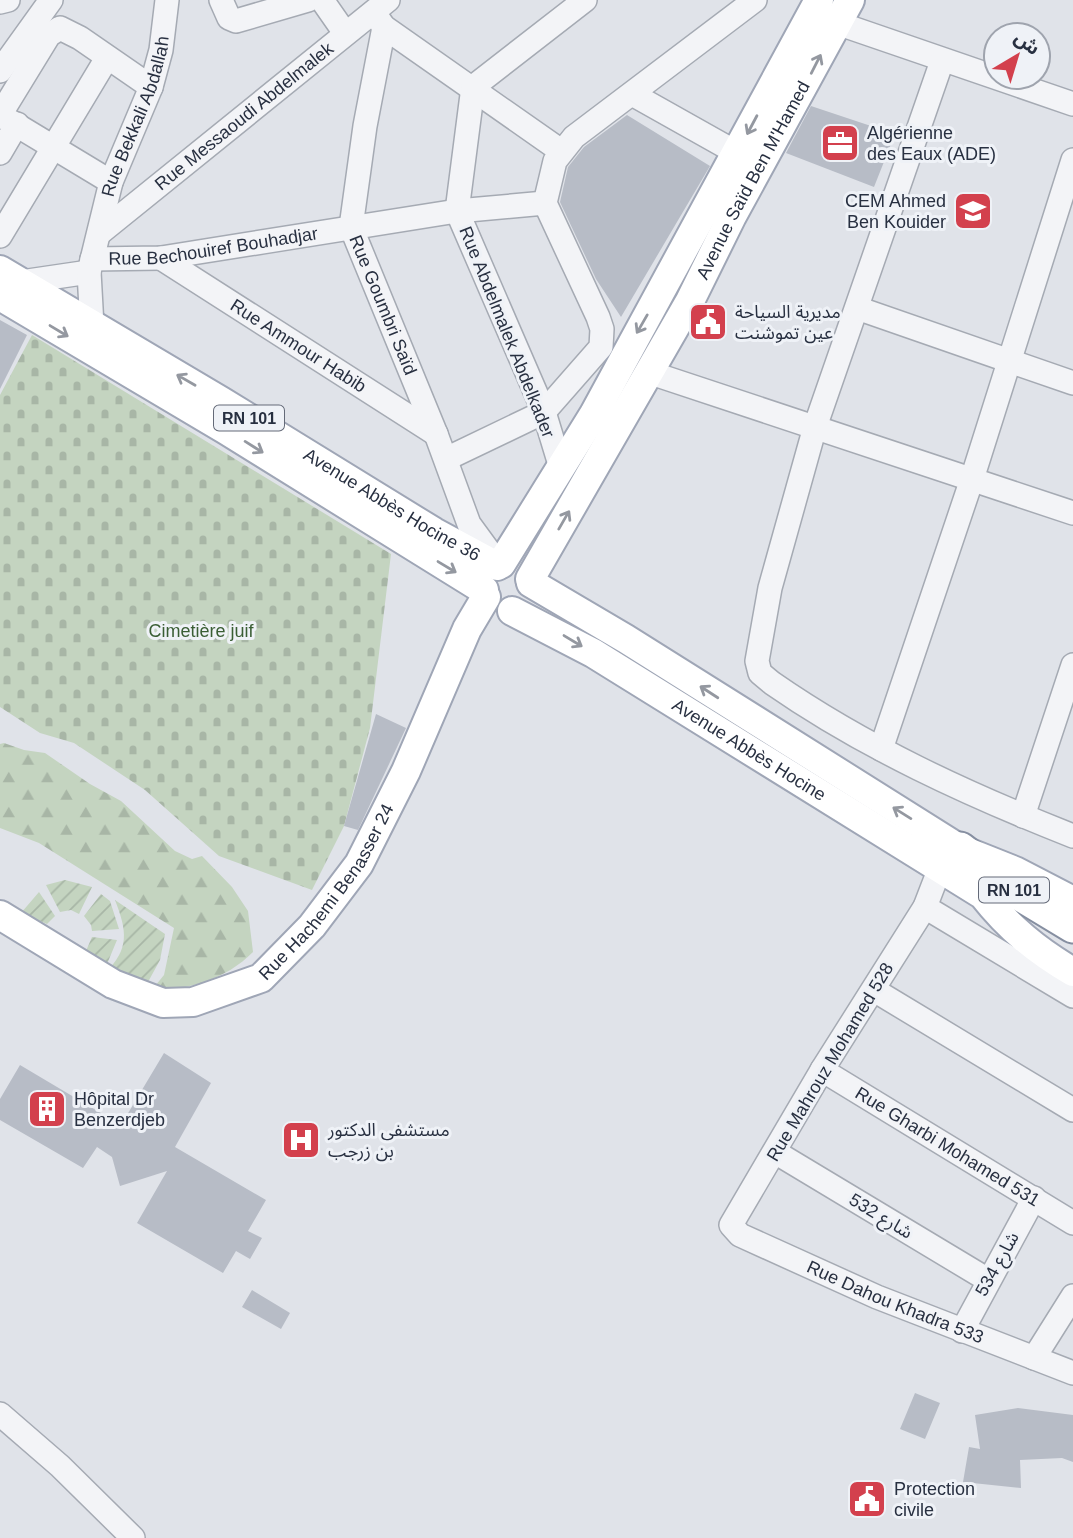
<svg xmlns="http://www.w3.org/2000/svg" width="1073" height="1538" font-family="Helvetica,'Noto Sans Arabic',sans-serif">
	<defs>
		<pattern id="forest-firs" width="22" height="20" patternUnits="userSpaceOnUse" patternTransform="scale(1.75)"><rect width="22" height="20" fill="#c4d4c0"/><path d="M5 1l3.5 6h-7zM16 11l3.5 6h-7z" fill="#a8b6a6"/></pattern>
		<pattern id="cemetery-stones" width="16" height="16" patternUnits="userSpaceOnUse" patternTransform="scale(1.75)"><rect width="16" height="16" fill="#c4d4c0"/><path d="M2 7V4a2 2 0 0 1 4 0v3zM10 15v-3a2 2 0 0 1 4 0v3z" fill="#a8b6a6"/></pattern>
		<pattern id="garden-furrows" width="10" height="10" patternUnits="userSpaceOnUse" patternTransform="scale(1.75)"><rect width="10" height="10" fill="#c4d4c0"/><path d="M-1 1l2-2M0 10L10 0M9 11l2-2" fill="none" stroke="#a8b6a6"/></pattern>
	</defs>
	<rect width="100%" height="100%" fill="#e0e3e9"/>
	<path fill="url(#forest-firs)" d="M4,743L24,750L45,753L90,784L121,801L175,851L192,859L202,856L232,887L248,911L253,952C225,980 190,989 151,991L164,975L174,928L39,843L0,828V744Z"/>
	<path fill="url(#cemetery-stones)" d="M32,335L391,554L370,728L344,826L312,890L219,856L145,790L74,743L40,733L0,707V395Z"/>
	<path fill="url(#garden-furrows)" d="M65,880L92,887L79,914L71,910L60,912L46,885Z
		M39,892L55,916L47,924L21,913Z
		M101,894L110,901L119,929L92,931L91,925L84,916Z
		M115,900L165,934L160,960L148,982L105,973C130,949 127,931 115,900Z
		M92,937L117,940L107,964L86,951Z"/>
	<path fill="#b7bcc6" d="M811,106L895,134L874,187L786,153Z
		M627,115L710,166L621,317L596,279L560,202L568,167L584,147Z
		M0,320L27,335L0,389Z
		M376,714L406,728L358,830L344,826Z
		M164,1053L211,1083L175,1147L266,1200L248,1231L262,1238L250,1259L236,1251L223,1273L137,1223L167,1171L120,1186L112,1157L97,1147L83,1168L0,1120V1099L20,1065L121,1125Z
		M252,1290L290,1313L281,1329L242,1307Z
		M915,1393L940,1403L925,1439L900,1429Z
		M1018,1408L1073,1415V1462L1062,1458L1020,1460L1021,1488L963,1482L969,1447L980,1449L975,1415Z"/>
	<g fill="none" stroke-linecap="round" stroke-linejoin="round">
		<defs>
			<g id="minor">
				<path d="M221,0L229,18L236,21L308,0"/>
				<path d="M322,0L345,33"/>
				<path d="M0,2L8,0"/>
				<path d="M377,17L384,27L561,151"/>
				<path d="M837,23L1073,104"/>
				<path id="s1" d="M384,27L365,126L351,227L436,434L469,524L499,565"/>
				<path d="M942,61L815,427L770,588L757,661L760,673L772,683C864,747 969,795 1073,836"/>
				<path d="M0,71L51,0"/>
				<path d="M632,94L737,153"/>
				<path d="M0,115L49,35L60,28L80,38L151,87"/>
				<path d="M0,115L111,182"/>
				<path d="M0,153L17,124"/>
				<path id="s2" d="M101,232L388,0"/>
				<path d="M0,236L107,58"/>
				<path id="s3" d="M161,258L436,434"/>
				<path id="s4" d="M92,259L161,258L457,211L545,203"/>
				<path d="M21,282L89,272"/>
				<path d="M857,308L1073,383"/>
				<path id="s5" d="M92,326L89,272L111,182L151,87L161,50L167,0"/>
				<path d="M648,372L1073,513"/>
				<path d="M446,459L544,412L601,347L602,329L598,317L545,203L555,161L574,137L755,0"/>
				<path d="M561,468L544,412L457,211L473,87L585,0"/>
				<path d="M881,749L972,479L1073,160"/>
				<path d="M1023,816L1073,665"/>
				<path id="s6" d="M940,868L925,907L822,1070L731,1225L740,1235L877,1297L1073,1373"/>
				<path d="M925,907L1073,996"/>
				<path d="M874,990L1073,1110"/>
				<path id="s7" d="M822,1070L1073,1223"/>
				<path d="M775,1152L988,1280"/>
				<path d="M962,1331L1034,1198"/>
				<path d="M1034,1358L1073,1296"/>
				<path d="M0,1414L60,1466L133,1538"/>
			</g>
			<g id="major">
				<path id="s8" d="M0,270L221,401L434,532L497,566"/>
				<path d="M0,296L226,430L484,590"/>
				<path d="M501,564L594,414L819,0"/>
				<path id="s9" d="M530,579L690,301L732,216L850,0"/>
				<path d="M531,583L626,639L960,849L1015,871L1073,901"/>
				<path id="s10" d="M512,611L593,653L983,895C1009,928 1037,951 1073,972"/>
				<path id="s11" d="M0,915L113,984L163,1003L193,1002L261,978L312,926L359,864L406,771L467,629L486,597"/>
			</g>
			<path id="highway" d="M960,849L1012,889L1073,926"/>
		</defs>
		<use href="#minor" stroke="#a5aab3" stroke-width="26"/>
		<use href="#major" stroke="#9fa6b6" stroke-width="32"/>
		<use href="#highway" stroke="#868fa1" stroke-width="37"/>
		<use href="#minor" stroke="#f3f4f7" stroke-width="23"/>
		<use href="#major" stroke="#fff" stroke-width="28"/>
		<use href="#highway" stroke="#fff" stroke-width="33"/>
	</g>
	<defs><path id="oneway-shaft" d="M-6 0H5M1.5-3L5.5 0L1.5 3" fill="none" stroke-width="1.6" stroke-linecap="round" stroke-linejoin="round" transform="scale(1.75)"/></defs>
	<g stroke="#9498a0">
		<use href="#oneway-shaft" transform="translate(816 64) rotate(-63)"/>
		<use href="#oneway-shaft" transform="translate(752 125) rotate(118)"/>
		<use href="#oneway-shaft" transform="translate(642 324) rotate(120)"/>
		<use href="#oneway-shaft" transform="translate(59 331) rotate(31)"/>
		<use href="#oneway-shaft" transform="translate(186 380) rotate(-150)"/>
		<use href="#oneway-shaft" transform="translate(254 447) rotate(32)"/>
		<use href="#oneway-shaft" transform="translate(564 520) rotate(-60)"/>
		<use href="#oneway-shaft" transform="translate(447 567) rotate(31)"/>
		<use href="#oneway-shaft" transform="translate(573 641) rotate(31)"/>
		<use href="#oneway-shaft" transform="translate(709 692) rotate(-147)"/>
		<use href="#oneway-shaft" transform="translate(902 813) rotate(-148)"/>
	</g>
	<defs>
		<symbol id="office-square" viewBox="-11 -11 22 22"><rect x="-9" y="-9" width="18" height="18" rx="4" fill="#d3404d" stroke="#eff2f7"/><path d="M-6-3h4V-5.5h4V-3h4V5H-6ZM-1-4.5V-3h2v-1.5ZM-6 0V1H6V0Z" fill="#fff"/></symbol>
		<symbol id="school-square" viewBox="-11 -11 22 22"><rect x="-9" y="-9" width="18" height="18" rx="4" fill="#d3404d" stroke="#eff2f7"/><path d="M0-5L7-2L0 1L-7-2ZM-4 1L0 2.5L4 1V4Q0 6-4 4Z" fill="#fff"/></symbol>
		<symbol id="civic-square" viewBox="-11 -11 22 22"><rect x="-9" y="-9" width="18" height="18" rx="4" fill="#d3404d" stroke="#eff2f7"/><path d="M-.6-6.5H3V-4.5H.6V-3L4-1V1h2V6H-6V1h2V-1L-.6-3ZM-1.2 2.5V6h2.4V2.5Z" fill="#fff"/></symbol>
		<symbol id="building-square" viewBox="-11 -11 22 22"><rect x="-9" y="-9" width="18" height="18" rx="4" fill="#d3404d" stroke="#eff2f7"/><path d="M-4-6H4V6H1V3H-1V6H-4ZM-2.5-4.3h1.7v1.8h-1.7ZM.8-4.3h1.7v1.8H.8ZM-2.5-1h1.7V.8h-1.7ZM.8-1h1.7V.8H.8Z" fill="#fff"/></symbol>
		<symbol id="hospital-square" viewBox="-11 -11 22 22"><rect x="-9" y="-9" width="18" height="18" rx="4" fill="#d3404d" stroke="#eff2f7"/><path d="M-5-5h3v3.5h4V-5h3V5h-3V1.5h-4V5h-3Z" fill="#fff"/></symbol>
	</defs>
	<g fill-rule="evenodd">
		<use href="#office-square" x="818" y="121" width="44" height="44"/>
		<use href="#school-square" x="951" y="189" width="44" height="44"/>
		<use href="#civic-square" x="686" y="300" width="44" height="44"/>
		<use href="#building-square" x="25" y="1087" width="44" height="44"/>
		<use href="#hospital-square" x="279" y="1118" width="44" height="44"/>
		<use href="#civic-square" x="845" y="1477" width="44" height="44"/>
	</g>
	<g text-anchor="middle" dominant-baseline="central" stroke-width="6" stroke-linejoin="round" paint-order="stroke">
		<g fill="#eff2f7" stroke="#646a78" stroke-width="2">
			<rect x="214" y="405.5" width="70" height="25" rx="5"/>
			<rect x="979" y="877.5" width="70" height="25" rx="5"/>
		</g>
		<g font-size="16" font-weight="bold" fill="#283041">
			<text x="249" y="418">RN 101</text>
			<text x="1014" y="890">RN 101</text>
		</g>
		<g font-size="18" fill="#283041" stroke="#eff2f7">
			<text stroke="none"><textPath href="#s2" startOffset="184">Rue Messaoudi Abdelmalek</textPath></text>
			<text stroke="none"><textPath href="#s5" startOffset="217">Rue Bekkali Abdallah</textPath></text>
			<text stroke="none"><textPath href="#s9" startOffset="457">Avenue Saïd Ben M'Hamed</textPath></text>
			<text stroke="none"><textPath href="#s4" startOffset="122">Rue Bechouiref Bouhadjar</textPath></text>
			<text stroke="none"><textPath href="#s1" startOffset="287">Rue Goumbri Saïd</textPath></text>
			<text transform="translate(507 332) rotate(68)">Rue Abdelmalek Abdelkader</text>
			<text stroke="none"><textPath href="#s3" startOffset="163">Rue Ammour Habib</textPath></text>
			<text stroke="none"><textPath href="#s8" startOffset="457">Avenue Abbès Hocine 36</textPath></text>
			<text stroke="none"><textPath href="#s10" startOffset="275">Avenue Abbès Hocine</textPath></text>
			<text stroke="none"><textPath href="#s11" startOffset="397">Rue Hachemi Benasser 24</textPath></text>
			<text transform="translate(830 1062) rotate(-59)">Rue Mahrouz Mohamed 528</text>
			<text stroke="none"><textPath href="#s7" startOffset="147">Rue Gharbi Mohamed 531</textPath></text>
			<text transform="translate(881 1216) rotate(31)">532 شارع</text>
			<text transform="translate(997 1264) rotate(-61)">534 شارع</text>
			<text stroke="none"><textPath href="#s6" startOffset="597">Rue Dahou Khadra 533</textPath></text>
		</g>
		<g font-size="18" fill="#283041" stroke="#eff2f7" text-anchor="start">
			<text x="867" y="133">Algérienne<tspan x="867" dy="21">des Eaux (ADE)</tspan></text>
			<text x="946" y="201" text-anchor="end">CEM Ahmed<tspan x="946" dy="21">Ben Kouider</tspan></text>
			<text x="735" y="312">مديرية السياحة<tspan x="735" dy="21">عين تموشنت</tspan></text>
			<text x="74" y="1099">Hôpital Dr<tspan x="74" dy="21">Benzerdjeb</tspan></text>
			<text x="328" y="1130">مستشفى الدكتور<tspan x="328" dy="21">بن زرجب</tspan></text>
			<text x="894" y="1489">Protection<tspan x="894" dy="21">civile</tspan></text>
		</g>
		<g font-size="18" fill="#3a5e34" stroke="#eff2f7">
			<text x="201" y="631">Cimetière juif</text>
		</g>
	</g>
	<g transform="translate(1017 56) rotate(38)"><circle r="33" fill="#eff2f7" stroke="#9fa4ae" stroke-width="2"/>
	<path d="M0-5L12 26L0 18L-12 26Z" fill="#d3404d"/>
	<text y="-10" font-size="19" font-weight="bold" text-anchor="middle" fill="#283041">ش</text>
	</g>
</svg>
